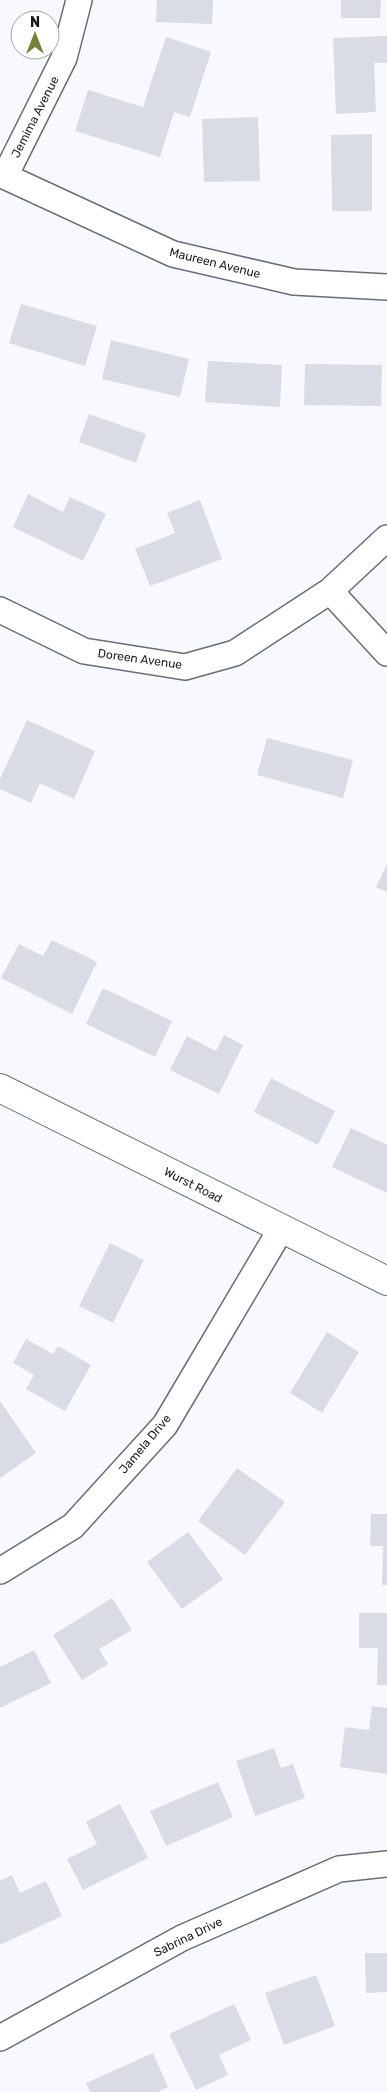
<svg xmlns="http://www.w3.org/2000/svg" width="387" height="2092" font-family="Rubik,sans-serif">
	<rect width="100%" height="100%" fill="#f7f9fe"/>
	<path fill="#d9dce4" d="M157,0H213L212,24L156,22Z
		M341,0H381L380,18H341Z
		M387,36V63H374L376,112L336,114L333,38Z
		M166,37L211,52L190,117L174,112L160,157L75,131L88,90L143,107Z
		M258,117L260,181L204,182L202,119Z
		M372,134V211H332L331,135Z
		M21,304L97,326L85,366L9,343Z
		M111,340L189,359L180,397L102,379Z
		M208,361L282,365L280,407L205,402Z
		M305,364L382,365L381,406L304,405Z
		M89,414L146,434L136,463L79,442Z
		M28,494L63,512L70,497L106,514L83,561L13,527Z
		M200,500L222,559L150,586L135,549L175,533L167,513Z
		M27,720L95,751L74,799L40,783L31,803L0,789V779Z
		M267,738L353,760L343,798L257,775Z
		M387,864V892L376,887Z
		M52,940L97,962L72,1014L1,978L19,944L43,956Z
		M103,988L172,1021L155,1057L86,1024Z
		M224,1035L243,1045L219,1094L170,1070L187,1036L216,1051Z
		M271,1078L335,1111L318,1145L254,1112Z
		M351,1128L387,1145V1193L332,1167Z
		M110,1243L144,1260L113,1323L79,1306Z
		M327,1332L359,1352L322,1413L290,1393Z
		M26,1339L53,1354L58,1346L91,1365L65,1411L26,1389L34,1375L13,1363Z
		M0,1401L36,1453L0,1478Z
		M237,1468L285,1502L245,1555L198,1521Z
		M371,1514H387V1585H382L383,1546H370Z
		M188,1532L223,1579L182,1609L147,1562Z
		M112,1598L132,1630L99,1649L108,1664L82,1680L53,1635Z
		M359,1613H387V1685H377L378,1648H359Z
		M34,1650L51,1683L0,1708V1667Z
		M372,1706L387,1708V1774L340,1767L345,1727L369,1730Z
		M274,1748L281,1768L293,1764L305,1798L255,1816L236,1761Z
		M218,1782L233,1817L166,1846L150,1811Z
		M120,1804L148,1858L83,1890L67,1859L97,1844L86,1822Z
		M12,1875L20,1893L46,1881L62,1916L0,1945V1881Z
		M365,1953H387V1992L366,1993Z
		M316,1975L335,2026L284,2045L265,1993Z
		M234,2004L251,2040L219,2055L228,2075L196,2090L169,2034Z
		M153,2053L168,2087L158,2092H90L86,2083Z"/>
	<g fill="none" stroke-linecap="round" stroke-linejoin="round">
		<defs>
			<path id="street" d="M0,174L173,254L294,282L387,287
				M5,176L64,58L79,0
				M330,591L387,653
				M0,610L84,651L185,667L235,653L330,591L387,538
				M0,1571L73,1526L165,1425L281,1229
				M0,2038L182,1938L339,1869L387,1864"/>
			<path id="secondary" d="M0,1088L387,1281"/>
		</defs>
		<use href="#street" stroke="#6a6d74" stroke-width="28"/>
		<use href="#secondary" stroke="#6a6d74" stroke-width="30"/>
		<use href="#street" stroke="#fff" stroke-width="25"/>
		<use href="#secondary" stroke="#fff" stroke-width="28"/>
	</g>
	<g text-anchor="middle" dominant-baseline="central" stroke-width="4" stroke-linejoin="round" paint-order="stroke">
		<g font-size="12" fill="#1a1b1e" stroke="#fff">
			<text transform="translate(35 117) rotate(-63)">Jemima Avenue</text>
			<text transform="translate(215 263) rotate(14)">Maureen Avenue</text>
			<text transform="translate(140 659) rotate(8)">Doreen Avenue</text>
			<text transform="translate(193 1185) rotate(27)">Wurst Road</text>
			<text transform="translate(145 1444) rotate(-50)">Jamela Drive</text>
			<text transform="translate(188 1937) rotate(-26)">Sabrina Drive</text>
		</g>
	</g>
	<g transform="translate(35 35)"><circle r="24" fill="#ffffff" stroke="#a3a4a5"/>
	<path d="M0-4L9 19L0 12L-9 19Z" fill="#748331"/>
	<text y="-8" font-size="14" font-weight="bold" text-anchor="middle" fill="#1a1b1e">N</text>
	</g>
</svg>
